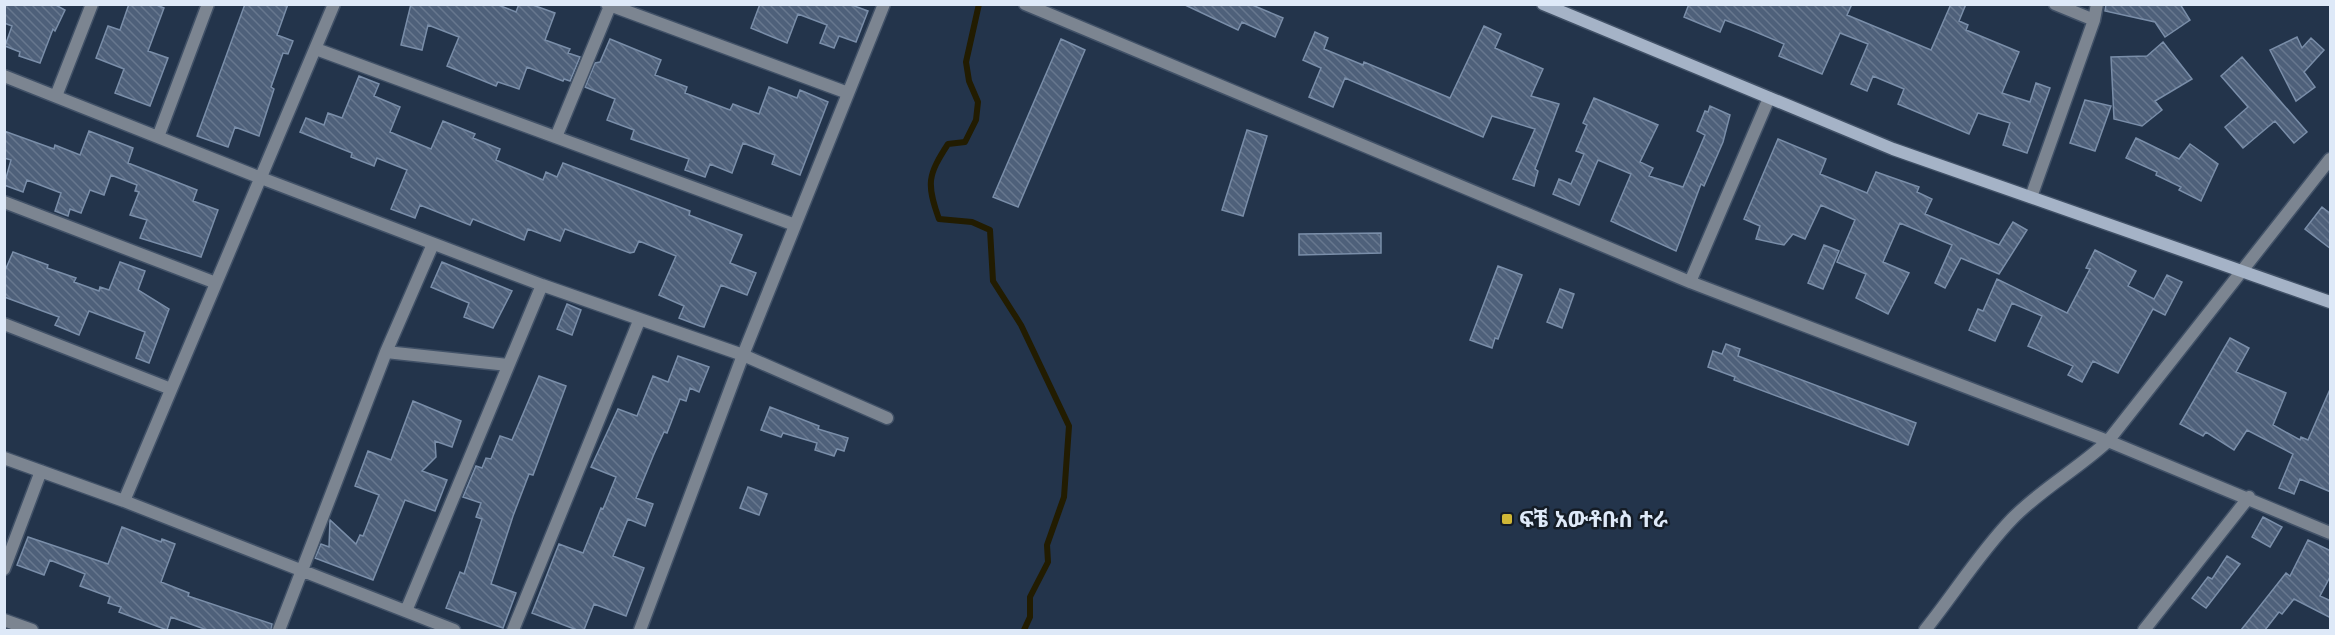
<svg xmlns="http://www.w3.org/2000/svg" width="2335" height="635" font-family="Jost,'Noto Sans Ethiopic',sans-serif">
	<defs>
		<pattern id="building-back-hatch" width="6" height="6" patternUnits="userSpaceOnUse" patternTransform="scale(1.5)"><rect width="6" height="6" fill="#4e607a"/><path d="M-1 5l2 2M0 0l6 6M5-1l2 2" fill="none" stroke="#67778e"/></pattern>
	</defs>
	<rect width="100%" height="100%" fill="#23344b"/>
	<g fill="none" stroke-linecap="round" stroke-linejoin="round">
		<path stroke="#221c01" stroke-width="6" d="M979,4L966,62L969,81L978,102L976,120L965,142L948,144C928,175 926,183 939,219L972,222L990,230L993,281L1021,325L1069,426L1064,497L1047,545L1048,562L1030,597V617L1024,630"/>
	</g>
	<path fill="url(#building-back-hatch)" stroke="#7a8ea9" stroke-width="1.5" d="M4,4H54L65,10L55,31L53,29L40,63L19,56L20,52L5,46L12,26L4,23Z
		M129,4H154L164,8L148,51L168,58L150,106L115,93L124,69L96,58L108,26L120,30Z
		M245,4H288L277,35L293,41L288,54L283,53L271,87L274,89L259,136L235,127L228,147L197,136Z
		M411,4H496L516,12L519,4H530L555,13L545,40L570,49L568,53L580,57L570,81L564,79L563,81L527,67L519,89L498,82L496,86L447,66L459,37L428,25L422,50L401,45Z
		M760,4H849L868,11L856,42L839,36L834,48L820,43L827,25L798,14L787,43L751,28Z
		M1183,4H1250L1283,18L1275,37L1242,22L1238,30Z
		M1689,4H1852L1847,15L1931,50L1951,4H1966L1959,21L1968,25L1966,30L2019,52L2002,93L2030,102L2036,83L2050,88L2027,153L2003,145L2010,123L1978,113L1969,134L1898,104L1904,89L1873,76L1867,91L1851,84L1868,44L1840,33L1822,74L1779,56L1784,44L1751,30L1725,20L1720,32L1684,17Z
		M2106,4H2180L2190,20L2165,37L2155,22L2105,11Z
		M1484,26L1501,34L1495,48L1543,69L1531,96L1559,104L1535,169L1538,171L1534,186L1513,179L1535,129L1492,116L1483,137L1345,78L1333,107L1309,97L1321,68L1303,60L1315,32L1328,38L1324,49L1363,65L1364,62L1450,98Z
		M2297,37L2302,48L2311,38L2324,50L2304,72L2315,87L2296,101L2270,50Z
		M610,39L661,60L655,75L687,87L685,93L730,110L733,104L759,114L769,87L797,98L800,90L828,102L800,175L772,164L775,155L743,143L732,173L710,164L705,177L685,170L689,159L631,139L634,130L607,120L615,99L585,87L595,63L600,62Z
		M1061,39L1085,50L1018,207L993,197Z
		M2163,42L2192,79L2155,101L2162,110L2142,126L2114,119L2111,57L2147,56Z
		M2242,57L2307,132L2294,143L2275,121L2243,148L2225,127L2248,107L2221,76Z
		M359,76L379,84L374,96L400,107L390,132L431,149L443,121L475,134L473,138L500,149L496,160L543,180L546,172L557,177L563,163L690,211L689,215L742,235L730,263L756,273L747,295L721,285L704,327L700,326L679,318L684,306L659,295L676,256L639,241L634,252L630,253L565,229L560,241L528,229L524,240L473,219L470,225L420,205L415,218L391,209L407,170L377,158L374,166L351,157L352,153L300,132L306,118L324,125L328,113L342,118Z
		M1594,98L1658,125L1640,162L1653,168L1649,176L1683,187L1705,135L1697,131L1705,111L1708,112L1710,106L1730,115L1723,142L1704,186L1701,184L1676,251L1611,221L1631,174L1598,160L1579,205L1553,194L1559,179L1571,184L1584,154L1576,151L1587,125L1583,123Z
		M2085,100L2111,106L2095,151L2070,143Z
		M1247,130L1267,136L1243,216L1222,210Z
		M4,131L54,149L55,145L80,155L89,131L133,148L128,163L197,190L193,201L218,210L201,257L140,238L147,220L130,215L139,192L135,191L137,185L111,175L104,195L90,190L81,213L70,209L68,216L55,211L61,193L27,180L23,192L4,185L11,160L4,158Z
		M2136,138L2179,159L2190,144L2218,164L2201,201L2179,190L2181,187L2156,175L2157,172L2126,158Z
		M1778,139L1826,159L1820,174L1867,193L1876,172L1919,187L1917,192L1932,199L1925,214L1999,245L2013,222L2027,230L1999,274L1961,258L1945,288L1935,283L1952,245L1900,223L1883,262L1909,273L1888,314L1856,298L1866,274L1837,262L1855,220L1821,205L1805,239L1793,234L1784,245L1756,239L1760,226L1744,219Z
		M2322,207L2331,214V249L2305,229Z
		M1381,233V253L1299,255V234Z
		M1824,245L1839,251L1823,289L1808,283Z
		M2095,250L2136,271L2128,286L2154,299L2167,275L2182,282L2165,315L2153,309L2118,373L2093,361L2082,382L2068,375L2073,366L2028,346L2042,316L2012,303L1995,341L1969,330L1978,309L1983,311L1997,279L2067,313L2090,269L2086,268Z
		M13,252L48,265L47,268L76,278L74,282L99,291L100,287L109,290L120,262L145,271L138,290L169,309L149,363L136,358L145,332L89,311L79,335L55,325L59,317L4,297V273Z
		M442,262L512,291L493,328L464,317L469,303L431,287Z
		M1498,266L1522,275L1498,339L1495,338L1492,348L1470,340Z
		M1560,289L1574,294L1562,328L1547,322Z
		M567,304L581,310L572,335L557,329Z
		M2230,338L2249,348L2236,372L2286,393L2273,425L2300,440L2301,437L2308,440L2331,387V492L2300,479L2294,494L2279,488L2293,454L2247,430L2234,450L2206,432L2203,436L2180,424Z
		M1726,344L1740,349L1738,356L1916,423L1908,445L1734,380L1735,377L1708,367L1713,351L1722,354Z
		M678,356L709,367L699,392L690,388L686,401L680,399L667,433L664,432L654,454L636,498L653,504L645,526L628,519L613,556L644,568L626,616L594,604L584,630H577L532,613L559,544L583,553L601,508L603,509L616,477L591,467L618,409L637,416L653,376L668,382Z
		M539,376L566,386L533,475L529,474L513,516L491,584L516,593L503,628L446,608L460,572L464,574L482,519L476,517L481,503L463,497L476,466L482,468L486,458L491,459L500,436L512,440Z
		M413,401L461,421L452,447L435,441L436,457L422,471L447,480L435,511L405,500L373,580L315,558L321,544L329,547L330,520L356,544L360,535L363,536L379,495L355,486L368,451L391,460Z
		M770,407L819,426L818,429L848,438L844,451L837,449L834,456L815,450L817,443L783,433L781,437L761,430Z
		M748,487L767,494L759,515L740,508Z
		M2263,517L2282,527L2270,547L2252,537Z
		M122,527L161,542L162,539L175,544L161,582L189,593L188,596L272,624L271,630H207L171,617L167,630L119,612L121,607L108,603L110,597L80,586L85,574L50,560L44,575L17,565L28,537L108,564Z
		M2308,540L2331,551V575L2320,596L2331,601V618L2294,599L2282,614L2279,612L2265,630H2241L2286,573L2290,576Z
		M2227,556L2240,564L2206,608L2192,598L2208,577L2212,579Z"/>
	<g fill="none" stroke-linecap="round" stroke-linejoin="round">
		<defs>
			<path id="street" d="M607,4L848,93
				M1025,4L1690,282L2108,441L2330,533
				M2055,4L2094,20
				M316,49L795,225
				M4,76L261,178L542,285L743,355L887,418
				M56,96L92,4
				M158,137L208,4
				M556,137L610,6
				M2031,197L2094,20L2097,4
				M4,202L216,283
				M1690,282L1769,98
				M4,324L171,389
				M386,352L508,365
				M4,458L124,501L454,630
				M124,501L334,4
				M4,569L41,471
				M406,611L542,285
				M4,620L32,630
				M279,630L386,352L433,244
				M513,630L639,321
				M640,630L743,355L884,4
				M1925,630C1954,594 1980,552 2012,519C2041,489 2078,469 2108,441L2330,159
				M2144,630L2249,497"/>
			<path id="secondary" d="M1543,4L1893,149L2330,302"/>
		</defs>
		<use href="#street" stroke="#415167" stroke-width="15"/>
		<use href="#secondary" stroke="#415167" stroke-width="15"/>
		<use href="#street" stroke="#7c8591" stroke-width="12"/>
		<use href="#secondary" stroke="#a5b3c7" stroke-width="12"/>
	</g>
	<rect fill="#d0b736" stroke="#141c26" stroke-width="2" x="1501" y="513" width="12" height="12" rx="3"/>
	<g text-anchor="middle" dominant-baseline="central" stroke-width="5" stroke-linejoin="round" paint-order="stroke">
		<g font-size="22" font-weight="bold" fill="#dee9f8" stroke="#141c26" text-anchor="start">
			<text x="1519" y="519">ፍቼ አውቶቡስ ተራ</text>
		</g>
	</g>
	<rect width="2335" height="635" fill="none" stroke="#dee9f8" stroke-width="12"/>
</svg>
